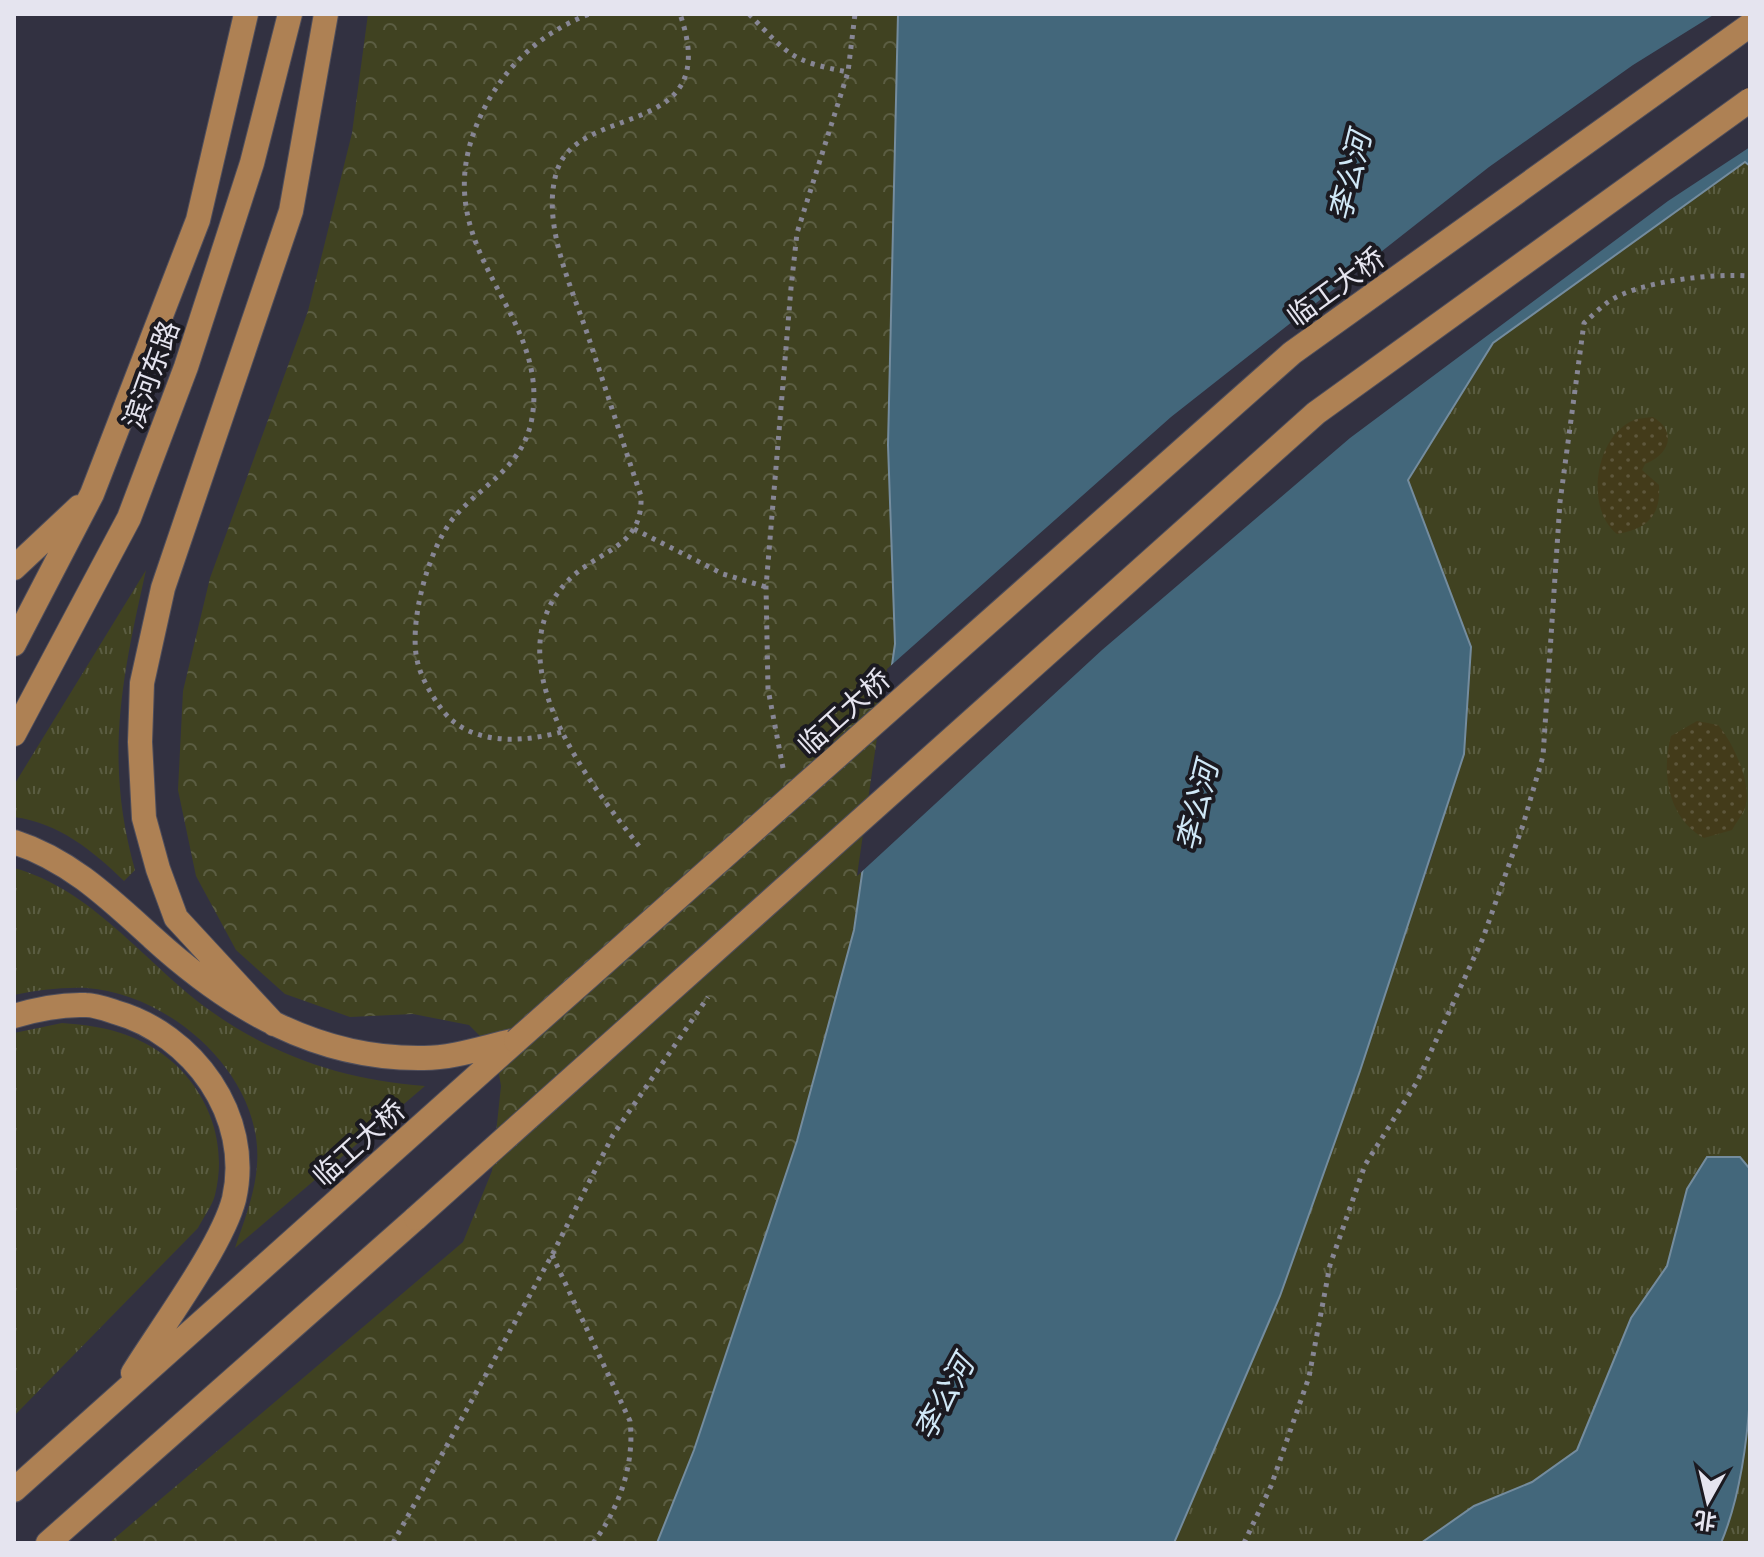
<svg xmlns="http://www.w3.org/2000/svg" width="1764" height="1557" font-family="Manrope,'Noto Sans SC',sans-serif">
	<defs>
		<pattern id="grass-tufts" width="24" height="20" patternUnits="userSpaceOnUse" patternTransform="scale(2)"><rect width="24" height="20" fill="#404221"/><path d="M3 7l-1-3M5 7V3M7 7l1-3M15 17l-1-3M17 17v-4M19 17l1-3" fill="none" stroke="#5b5d42"/></pattern>
		<pattern id="sand-dots" width="8" height="8" patternUnits="userSpaceOnUse" patternTransform="scale(2)"><rect width="8" height="8" fill="#433b1a"/><path d="M2 2h.1M6 6h.1" fill="none" stroke="#5e573c" stroke-width="1.8" stroke-linecap="round"/></pattern>
		<pattern id="park-crowns" width="20" height="18" patternUnits="userSpaceOnUse" patternTransform="scale(2)"><rect width="20" height="18" fill="#404221"/><path d="M2 6a3 3 0 1 1 6 0M12 15a3 3 0 1 1 6 0" fill="none" stroke="#5b5d42"/></pattern>
	</defs>
	<rect width="100%" height="100%" fill="#323141"/>
	<path fill="url(#grass-tufts)" d="M1745,162L1750,166V1543H1174L1280,1296L1433,853L1471,647L1408,480L1493,343Z
		M146,570C122,678 104,760 135,870L124,881C92,850 59,823 14,817V785Z
		M14,868C91,889 144,961 205,1007C272,1056 343,1080 425,1086L235,1248C244,1221 255,1194 257,1165C264,1076 171,994 87,988C63,987 37,990 14,995Z
		M62,1023C85,1025 107,1027 129,1036C193,1060 232,1127 215,1195C212,1206 203,1218 198,1228L14,1416V1033Z"/>
	<path fill="url(#sand-dots)" d="M1653,417C1678,432 1669,455 1645,464L1642,470L1659,485C1661,517 1646,529 1617,534C1585,509 1594,437 1634,420C1639,418 1647,418 1653,417Z
		M1697,721L1718,725C1733,742 1753,785 1745,808C1742,815 1736,823 1732,830L1704,838C1668,818 1661,773 1671,736Z"/>
	<path fill="url(#park-crowns)" d="M368,14H898L888,445L895,644L854,930L797,1141L694,1450L657,1543H109L463,1242L492,1171L501,1086L495,1051L469,1025L413,1014L350,1017L285,994L236,950L196,876L178,790L183,691L210,578L308,311L352,133Z"/>
	<path fill="#43677b" stroke="#748c9e" stroke-width="2" d="M898,14H1750V166L1745,162L1493,343L1408,480L1471,647L1464,754L1360,1071L1280,1296L1174,1543H657L694,1450L797,1141L854,930L895,644L888,445Z
		M1707,1157H1740L1750,1169C1750,1281 1764,1441 1721,1543H1421L1474,1506L1532,1482L1577,1450L1631,1318L1667,1266L1687,1189Z"/>
	<path fill="#323141" d="M1715,14H1750V147L1668,201L1350,438L1102,650L857,876L887,669L1171,417L1489,167L1633,65Z"/>
	<g fill="none" stroke-linecap="round" stroke-linejoin="round">
		<defs>
			<path id="major" d="M14,568L79,507
				M14,644L92,494L198,220L246,14
				M14,734L129,518L186,367L252,163L290,14
				M14,842C70,860 110,899 153,938C230,1008 317,1060 424,1058C453,1058 485,1047 513,1041
				M14,1016C37,1009 61,1004 86,1005C95,1005 106,1009 115,1012C193,1034 253,1116 234,1199C222,1246 160,1329 133,1373
				M274,1024L176,918L158,869L144,818L140,742L142,683L163,588L291,211L326,14
				M14,1490L516,1041
				M48,1543L416,1218"/>
		</defs>
		<use href="#major" stroke="#4f4e5b" stroke-width="26"/>
		<path stroke="#878694" stroke-width="5" stroke-dasharray="4 6" stroke-linecap="butt" d="M749,14C789,55 790,61 848,72
			M634,529L723,574L766,587
			M561,732C521,743 467,746 440,707C431,694 422,679 418,664C407,625 429,545 456,515C484,484 521,467 531,423C556,306 410,247 487,103C511,60 544,32 589,14
			M783,768L768,689L766,587L791,288L797,233L848,72L855,14
			M639,846C587,780 487,653 574,575C604,549 643,545 641,496C624,446 608,396 591,345C575,294 541,228 556,174C575,100 725,143 680,14
			M552,1255L630,1421C635,1464 619,1509 593,1543
			M393,1543L552,1255L613,1135L708,997
			M1244,1543L1271,1486L1309,1377L1330,1265L1365,1165L1417,1082L1483,938L1523,825L1543,756L1560,502L1584,323C1592,316 1600,308 1608,302C1638,281 1714,273 1750,276"/>
		<use href="#major" stroke="#ae8154" stroke-width="24"/>
		<defs>
			<path id="major-bridge" d="M516,1041L1292,353L1750,25
				M416,1218L1316,413L1750,100"/>
		</defs>
		<use href="#major-bridge" stroke="#4f4e5b" stroke-width="26" stroke-linecap="butt"/>
		<use href="#major-bridge" stroke="#ae8154" stroke-width="24"/>
	</g>
	<g text-anchor="middle" dominant-baseline="central" stroke-width="8" stroke-linejoin="round" paint-order="stroke">
		<g font-size="28" fill="#e5e4ef" stroke="#1b1a21">
			<text transform="translate(1335 286) rotate(-36)">临工大桥</text>
			<text transform="translate(150 374) rotate(-70)">滨河东路</text>
			<text transform="translate(843 711) rotate(-42)">临工大桥</text>
			<text transform="translate(358 1142) rotate(-42)">临工大桥</text>
		</g>
		<g font-size="30" font-style="italic" fill="#d0e8f7" stroke="#1b1a21">
			<text transform="translate(1349 176) rotate(-76)">李公河</text>
			<text transform="translate(1196 806) rotate(-76)">李公河</text>
			<text transform="translate(943 1397) rotate(-61)">李公河</text>
		</g>
	</g>
	<rect width="1764" height="1557" fill="none" stroke="#e5e4ef" stroke-width="32"/>
	<g transform="translate(1708 1501) rotate(188)" stroke="#1b1a21" stroke-width="6" paint-order="stroke">
	<path d="M0-6L14 30L0 20L-14 30Z" fill="#e5e4ef"/>
	<text y="-12" font-size="22" font-weight="bold" text-anchor="middle" fill="#e5e4ef">北</text>
	</g>
</svg>
